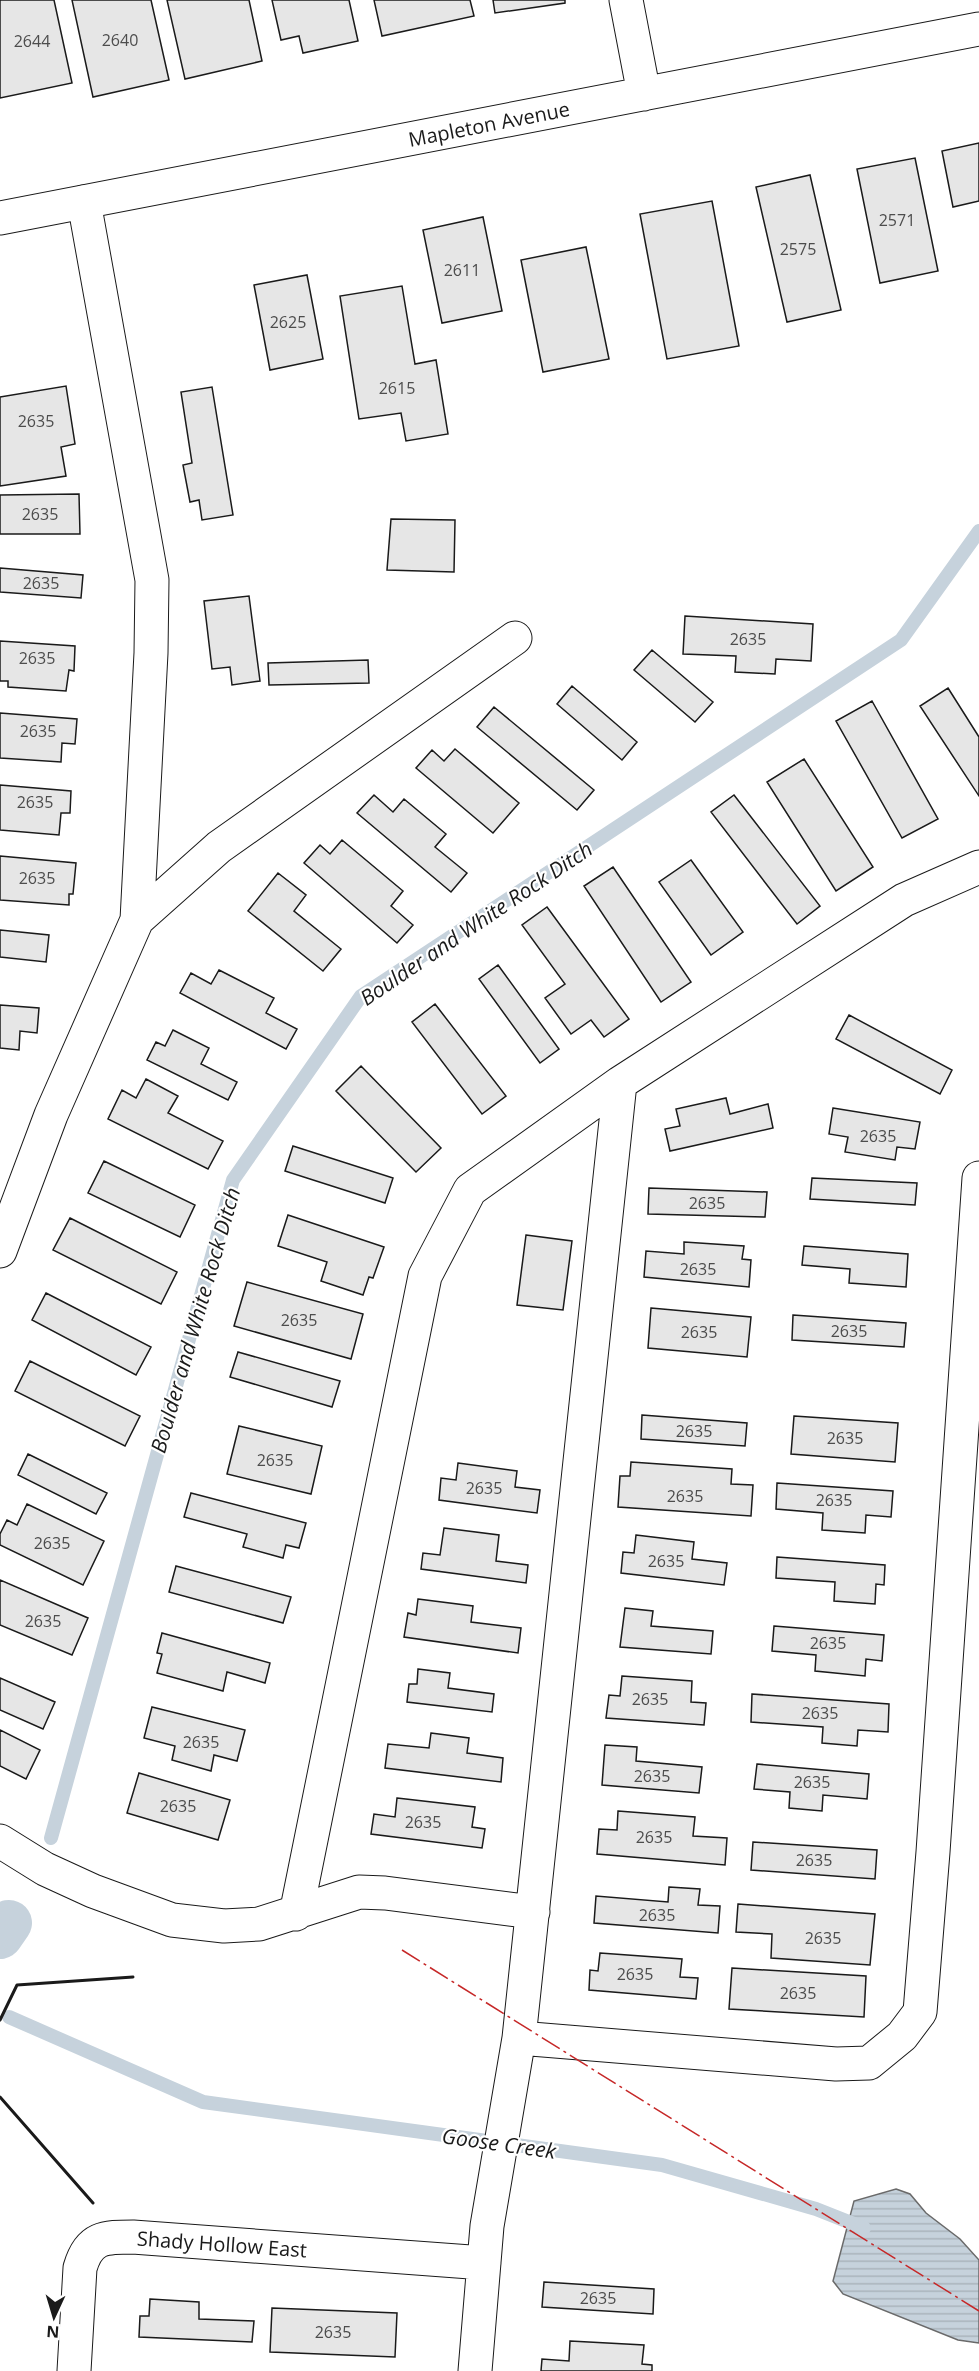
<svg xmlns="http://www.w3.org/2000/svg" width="979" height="2371" font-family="'Open Sans',sans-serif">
	<defs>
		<pattern id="water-rules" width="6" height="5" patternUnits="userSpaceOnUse" patternTransform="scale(1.5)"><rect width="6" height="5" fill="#c6d2dc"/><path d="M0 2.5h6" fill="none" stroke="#aab4bc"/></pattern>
	</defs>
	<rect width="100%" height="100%" fill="#fff"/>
	<path fill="url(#water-rules)" stroke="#6a6a6a" stroke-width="1.5" d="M896,2189L910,2194L926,2213L960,2239L979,2260V2343L958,2340L843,2294L833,2281L854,2201Z"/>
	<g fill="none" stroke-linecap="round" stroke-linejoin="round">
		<path stroke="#c6d2dc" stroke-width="14" d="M51,1838L233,1180L361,996L901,640L979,531
			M9,2017L203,2102L662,2165L816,2209L864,2228"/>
		<path stroke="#c6d2dc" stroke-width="46" d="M0,1936L9,1923"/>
	</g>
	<path fill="#e6e6e6" stroke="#1a1a1a" stroke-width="1.5" d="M0,0H54L72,83L0,98Z
		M72,0H151L169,80L93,97Z
		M167,0H249L262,61L185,79Z
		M272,0H349L358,41L303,53L299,36L281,40Z
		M374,0H470L474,16L382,36Z
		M493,0H565V3L495,13Z
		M979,143V201L953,207L942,151Z
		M915,158L938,271L880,283L857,169Z
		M810,175L841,310L787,322L756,187Z
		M712,201L739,346L667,359L640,214Z
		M483,217L502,311L442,323L423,230Z
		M586,247L609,359L543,372L521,260Z
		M307,275L323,359L270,370L254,285Z
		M402,286L415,364L436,360L448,434L406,441L401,413L359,419L340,296Z
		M66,386L75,444L61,447L66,476L0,486V397Z
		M212,387L233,515L202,520L199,500L190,502L183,465L192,463L181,392Z
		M79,494L80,534H0V495Z
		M391,519L455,520L454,572L387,570Z
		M0,568L83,575L81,598L0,592Z
		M249,596L260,681L232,685L230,667L212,669L204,601Z
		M685,616L813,624L811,661L776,659L775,674L735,672L736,656L683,654Z
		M0,641L75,646L74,671L69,670L66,691L8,687V681H0Z
		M652,650L713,702L695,722L634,670Z
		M368,660L369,683L269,685L268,663Z
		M572,686L637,742L622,760L557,704Z
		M948,688L979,737V796L920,706Z
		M872,701L938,819L902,838L836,721Z
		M494,707L594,790L577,810L477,727Z
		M0,713L77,719L75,744L62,743L61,762L0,758Z
		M455,749L519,803L493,833L416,768L432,750L444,761Z
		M804,759L873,867L836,891L767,782Z
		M0,785L71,791L70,813H61L59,835L0,830Z
		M374,795L393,812L404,799L446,834L435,847L467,873L451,892L357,813Z
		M734,795L820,906L797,924L711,812Z
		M342,840L403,891L391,906L413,925L397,943L304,863L320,845L330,854Z
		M0,856L76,863L73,894H69V905L0,900Z
		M691,860L743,932L711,955L659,882Z
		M613,867L691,982L661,1002L584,886Z
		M278,873L306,895L294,911L341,949L323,971L248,911Z
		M547,907L629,1019L604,1037L591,1020L571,1034L545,998L565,984L522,925Z
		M0,930L49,935L46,962L0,957Z
		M498,965L559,1049L540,1063L479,979Z
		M219,970L274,998L266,1013L297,1029L286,1049L180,993L191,973L211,984Z
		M435,1004L506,1096L482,1114L412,1022Z
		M0,1005L39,1008L37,1033L20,1031L19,1050L0,1048Z
		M849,1015L952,1070L940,1094L836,1039Z
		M173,1030L209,1048L201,1064L237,1082L228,1100L147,1060L156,1042L165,1046Z
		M361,1066L441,1148L416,1172L336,1091Z
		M146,1079L178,1096L168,1113L223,1141L208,1169L108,1119L122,1090L136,1098Z
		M726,1098L730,1114L768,1104L773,1128L670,1151L665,1129L680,1126L676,1109Z
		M833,1108L920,1122L915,1149L897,1147L895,1160L845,1152L848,1137L829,1134Z
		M293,1146L393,1178L385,1203L285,1171Z
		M104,1161L195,1205L180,1237L88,1193Z
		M812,1178L917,1183L915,1205L810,1199Z
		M649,1188L767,1192L765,1217L648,1214Z
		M288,1215L384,1247L373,1278L369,1277L363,1295L321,1281L327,1262L278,1246Z
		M70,1218L177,1272L161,1304L53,1250Z
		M526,1235L572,1241L563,1310L517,1305Z
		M684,1242L744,1246L742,1259L751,1260L749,1287L644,1277L646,1251L684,1254Z
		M804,1246L908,1254L906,1287L849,1283L850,1269L802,1265Z
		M247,1282L363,1314L351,1359L234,1326Z
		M46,1293L151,1347L136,1375L32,1320Z
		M651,1308L751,1317L747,1357L648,1348Z
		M793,1315L906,1323L904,1347L792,1340Z
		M238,1352L340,1381L332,1407L230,1377Z
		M30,1361L140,1416L125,1446L15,1391Z
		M642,1415L747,1423L745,1446L641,1439Z
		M794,1416L898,1423L895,1462L791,1454Z
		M239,1426L322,1446L311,1494L227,1474Z
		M28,1454L107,1493L96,1514L18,1475Z
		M631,1462L732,1469L731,1484L753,1485L751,1516L618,1507L620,1476H630Z
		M458,1463L517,1471L515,1487L540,1490L537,1513L439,1500L441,1478L456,1480Z
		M777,1483L893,1491L891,1517L866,1515L865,1533L822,1530L823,1513L776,1509Z
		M191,1493L306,1523L299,1548L286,1545L283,1558L243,1547L247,1534L184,1517Z
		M27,1504L104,1541L83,1585L0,1545V1534L7,1520L17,1525Z
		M444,1528L499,1535L496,1561L528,1565L526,1583L421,1569L423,1553L440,1555Z
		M636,1535L694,1542L692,1559L727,1563L724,1585L621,1573L623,1552L634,1553Z
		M777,1557L885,1565L884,1585L876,1584L875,1604L834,1601L835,1582L776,1578Z
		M176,1566L291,1597L283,1623L169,1592Z
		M0,1580L88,1618L72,1655L0,1625Z
		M418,1599L473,1606L471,1622L521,1628L518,1653L404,1637L408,1613L416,1615Z
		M625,1608L653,1611L651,1626L713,1631L711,1654L620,1647Z
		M774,1626L884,1635L882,1661L866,1659L865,1676L815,1671L816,1655L772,1651Z
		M162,1633L270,1663L265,1683L227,1672L223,1691L157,1673L162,1654L157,1653Z
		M418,1669L450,1673L448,1688L494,1694L492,1712L407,1702L409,1684H417Z
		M622,1676L692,1681L691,1702L706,1703L704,1725L606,1718L609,1695L620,1696Z
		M0,1678L55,1702L43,1729L0,1710Z
		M752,1694L889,1704L888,1732L858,1730L857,1746L822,1743L823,1727L751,1722Z
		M152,1707L245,1730L237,1761L214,1755L211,1771L172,1760L175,1746L144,1738Z
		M0,1730L40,1750L26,1779L0,1766Z
		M431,1733L469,1738L467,1753L503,1758L501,1782L385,1768L388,1744L429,1748Z
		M605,1745L637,1747L636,1761L702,1767L699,1793L602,1785Z
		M757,1764L869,1774L867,1799L823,1795L822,1811L789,1808L790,1792L754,1789Z
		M139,1773L230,1800L218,1840L127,1813Z
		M397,1798L475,1807L472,1827L485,1829L482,1848L371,1834L374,1814L395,1817Z
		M618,1811L695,1817L693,1836L727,1838L725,1865L597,1854L599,1829L617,1830Z
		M753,1842L877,1850L875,1879L751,1870Z
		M669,1887L700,1889L698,1905L720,1906L718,1933L594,1923L596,1896L668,1902Z
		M738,1904L875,1914L870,1965L771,1958L772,1934L736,1932Z
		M600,1953L682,1959L680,1977L698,1978L696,1999L589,1990L590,1970L598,1971Z
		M732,1968L866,1976L864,2017L729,2009Z
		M544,2282L654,2289L653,2314L542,2307Z
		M150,2299L199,2302V2319L254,2321L252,2342L139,2337L140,2316H149Z
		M272,2308L397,2313L395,2357L270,2352Z
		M570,2341L644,2345L642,2364L652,2365V2371H541L542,2359L569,2361Z"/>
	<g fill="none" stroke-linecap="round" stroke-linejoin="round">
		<defs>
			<path id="minor" d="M137,920L219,847L515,638
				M0,1251L51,1115L137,920L151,653L152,580L84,202
				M0,1841L45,1869L93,1891L172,1920L224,1926L259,1924L359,1892L385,1893L533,1912
				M296,1914L425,1276L470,1190L620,1083L904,900L979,867
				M519,2038L836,2064L869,2063L902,2036L920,2012L933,1852L979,1178
				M74,2371L80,2268C89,2237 104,2237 133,2237L484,2263
				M475,2371L487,2226L519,2038L620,1083"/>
			<path id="tertiary" d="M626,0L644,94
				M0,218L979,29"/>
		</defs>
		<use href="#minor" stroke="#1a1a1a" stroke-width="35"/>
		<use href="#tertiary" stroke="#1a1a1a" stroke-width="35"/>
		<use href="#minor" stroke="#fff" stroke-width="33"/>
		<use href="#tertiary" stroke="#fff" stroke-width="33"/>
		<path stroke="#1a1a1a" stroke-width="3" d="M0,2020L17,1985L133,1977
			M0,2097L93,2203"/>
		<path stroke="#c62828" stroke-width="1.5" stroke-dasharray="21 4.5 3 4.5" stroke-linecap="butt" d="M402,1950L979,2311"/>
	</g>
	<g text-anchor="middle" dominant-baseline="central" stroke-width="4.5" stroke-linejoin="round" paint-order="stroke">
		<g font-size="16" fill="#4d4d4d">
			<text x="120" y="40">2640</text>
			<text x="32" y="41">2644</text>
			<text x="897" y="220">2571</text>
			<text x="798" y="249">2575</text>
			<text x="462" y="270">2611</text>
			<text x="288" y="322">2625</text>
			<text x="397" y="388">2615</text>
			<text x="36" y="421">2635</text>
			<text x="40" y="514">2635</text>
			<text x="41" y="583">2635</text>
			<text x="748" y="639">2635</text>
			<text x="37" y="658">2635</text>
			<text x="38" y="731">2635</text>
			<text x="35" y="802">2635</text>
			<text x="37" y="878">2635</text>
			<text x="878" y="1136">2635</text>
			<text x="707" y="1203">2635</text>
			<text x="698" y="1269">2635</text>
			<text x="299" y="1320">2635</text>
			<text x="849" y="1331">2635</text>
			<text x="699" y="1332">2635</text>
			<text x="694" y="1431">2635</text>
			<text x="845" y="1438">2635</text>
			<text x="275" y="1460">2635</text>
			<text x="484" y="1488">2635</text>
			<text x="685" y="1496">2635</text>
			<text x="834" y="1500">2635</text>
			<text x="52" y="1543">2635</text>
			<text x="666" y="1561">2635</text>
			<text x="43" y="1621">2635</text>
			<text x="828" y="1643">2635</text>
			<text x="650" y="1699">2635</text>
			<text x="820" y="1713">2635</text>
			<text x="201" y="1742">2635</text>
			<text x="652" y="1776">2635</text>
			<text x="812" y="1782">2635</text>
			<text x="178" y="1806">2635</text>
			<text x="423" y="1822">2635</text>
			<text x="654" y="1837">2635</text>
			<text x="814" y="1860">2635</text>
			<text x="657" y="1915">2635</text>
			<text x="823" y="1938">2635</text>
			<text x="635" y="1974">2635</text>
			<text x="798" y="1993">2635</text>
			<text x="598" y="2298">2635</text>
			<text x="333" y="2332">2635</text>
		</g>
		<g font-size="20" fill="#1a1a1a" stroke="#fff">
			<text transform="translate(489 124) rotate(-11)">Mapleton Avenue</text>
			<text transform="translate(222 2244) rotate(4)">Shady Hollow East</text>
		</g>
		<g font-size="21" font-style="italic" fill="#1a1a1a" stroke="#fff">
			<text transform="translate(476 923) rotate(-34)">Boulder and White Rock Ditch</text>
			<text transform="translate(195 1320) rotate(-74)">Boulder and White Rock Ditch</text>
			<text transform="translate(499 2143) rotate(8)">Goose Creek</text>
		</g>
	</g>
	<g transform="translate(54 2317) rotate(184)" stroke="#ffffff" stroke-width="4.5" paint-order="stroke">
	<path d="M0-4.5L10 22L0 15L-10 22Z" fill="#1a1a1a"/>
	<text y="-9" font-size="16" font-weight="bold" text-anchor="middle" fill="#1a1a1a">N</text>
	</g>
</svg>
